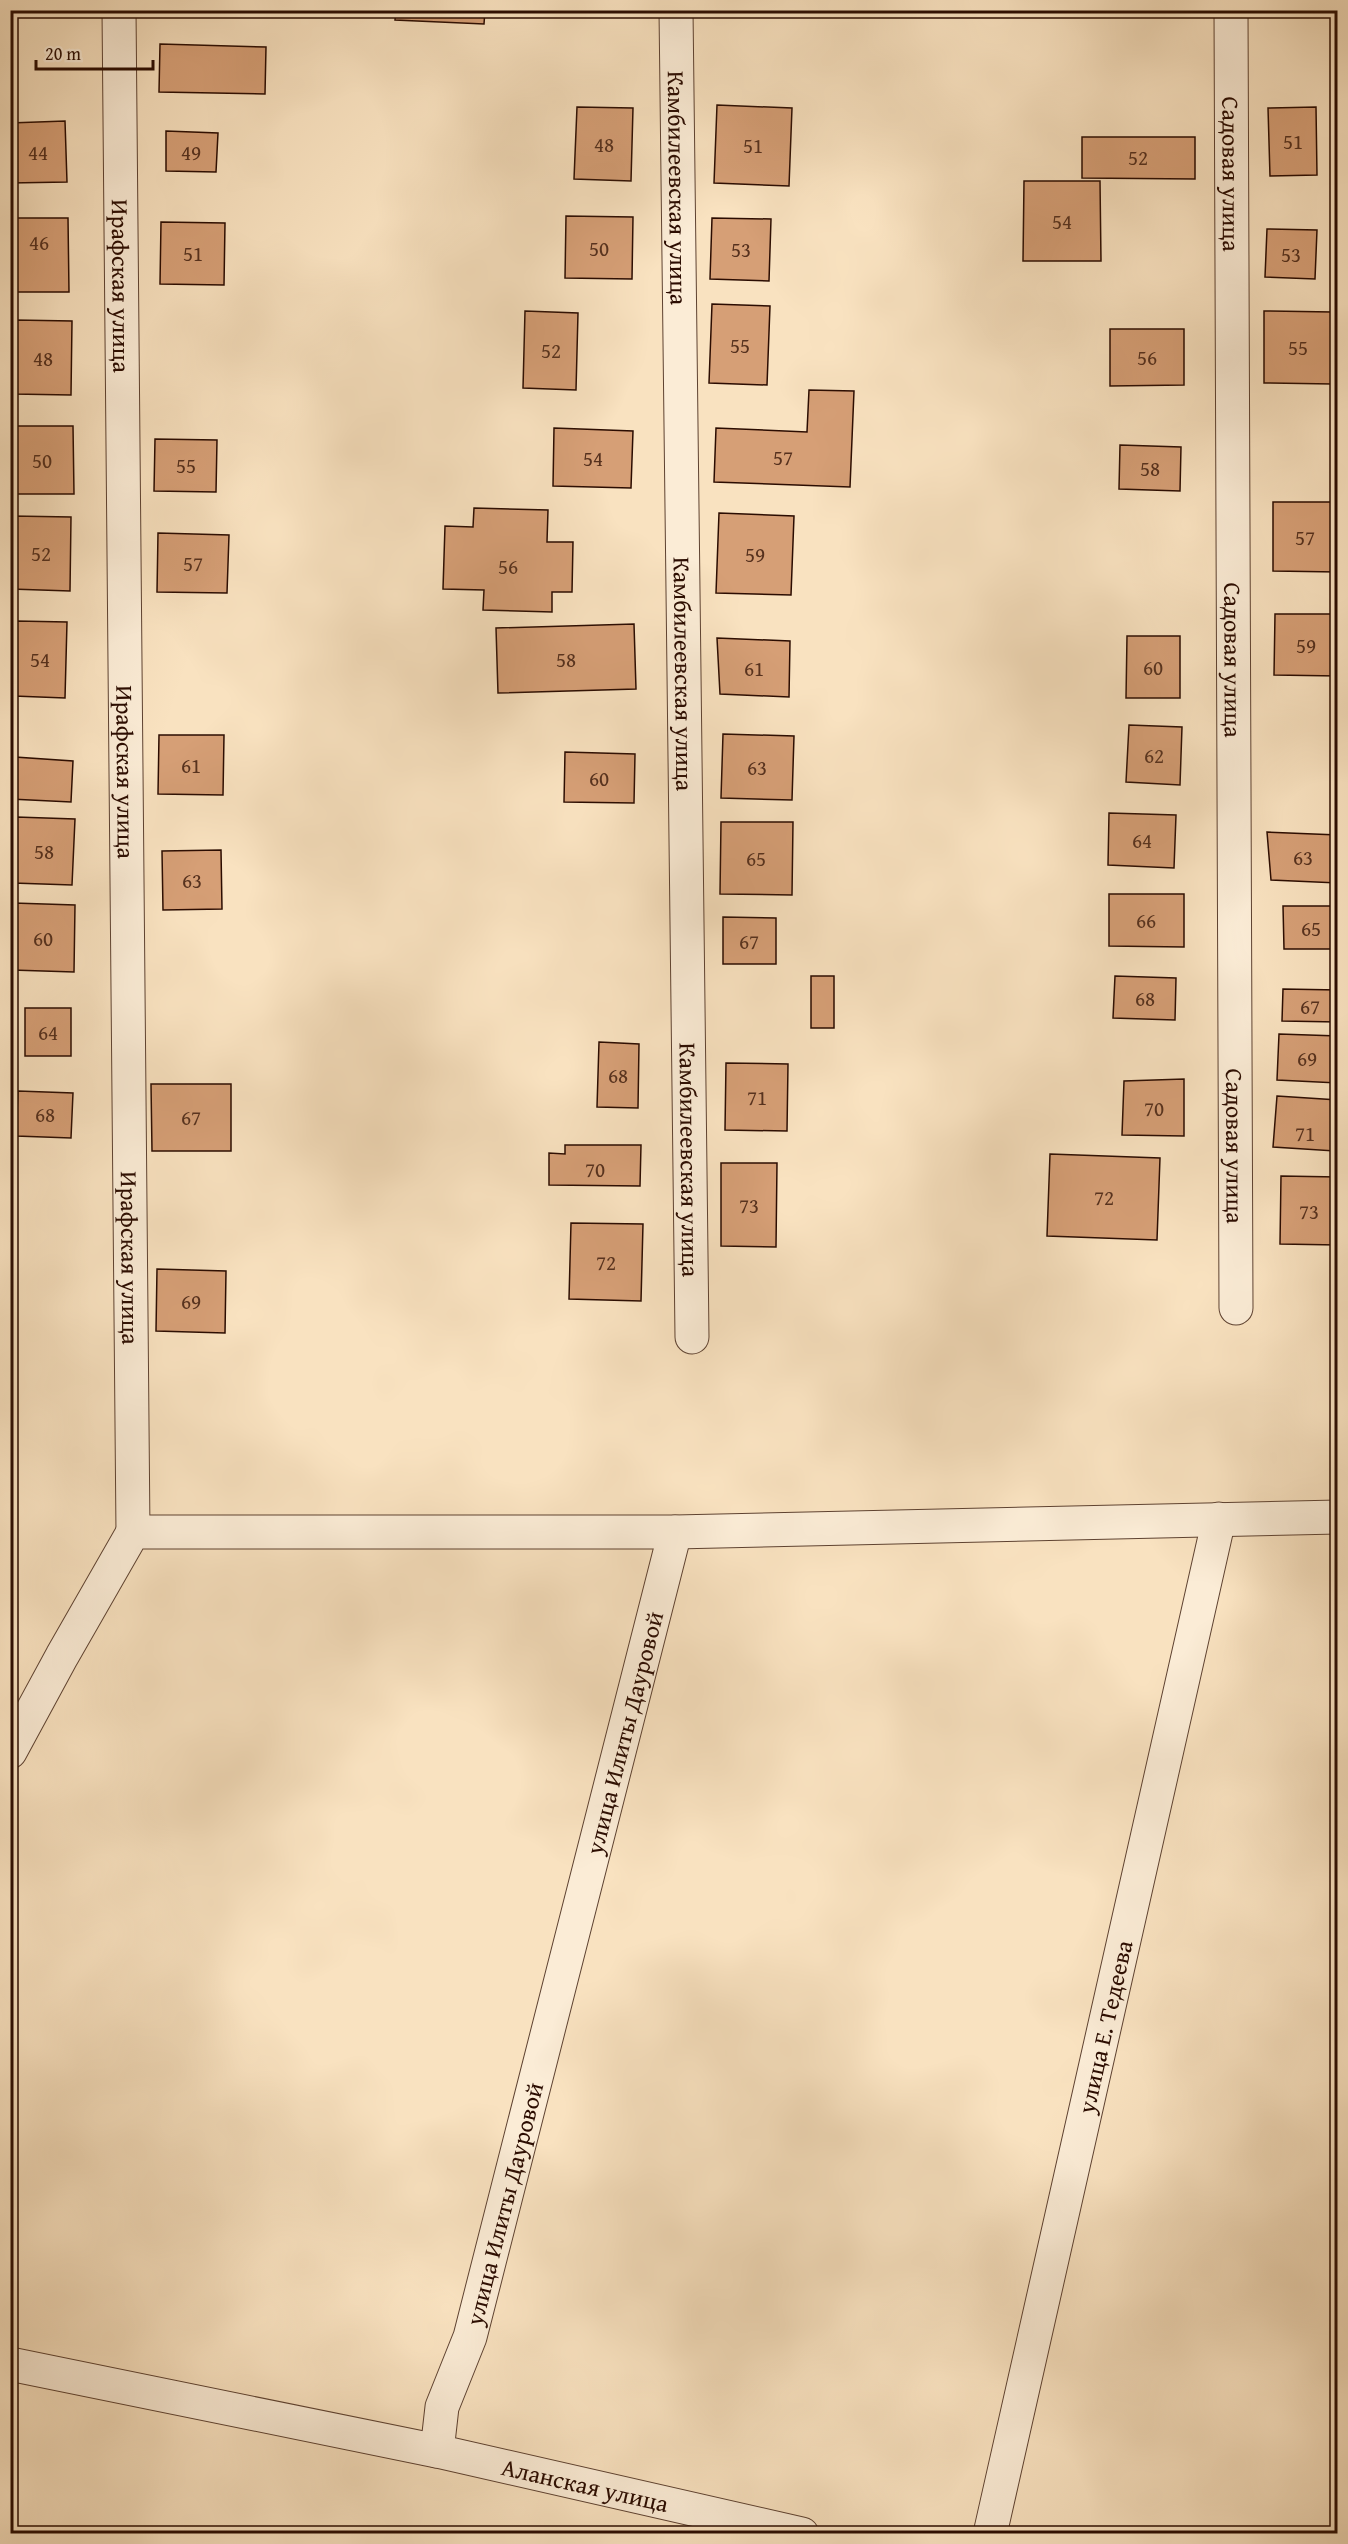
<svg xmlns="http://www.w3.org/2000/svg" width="1348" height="2544" font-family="'Gentium Book Plus',serif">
	<rect width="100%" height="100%" fill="#f9e2c0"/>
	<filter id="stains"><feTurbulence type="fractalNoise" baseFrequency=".00333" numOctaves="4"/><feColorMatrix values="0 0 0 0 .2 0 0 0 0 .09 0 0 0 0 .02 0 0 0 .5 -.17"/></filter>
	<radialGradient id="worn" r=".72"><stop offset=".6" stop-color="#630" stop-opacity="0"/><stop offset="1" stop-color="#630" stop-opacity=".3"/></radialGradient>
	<path fill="#d69f76" stroke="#2b0c01" stroke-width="1.5" d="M396,10H485L484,24L395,20Z
		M160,44L266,47L265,94L159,92Z
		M717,105L792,108L789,186L714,183Z
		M577,107L633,108L631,181L574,179Z
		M1316,107L1317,175L1270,176L1268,108Z
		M65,121L67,182L10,183V123Z
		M166,131L218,133L216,172L166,171Z
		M1082,137H1195V179L1082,178Z
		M1024,181H1100L1101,261H1023Z
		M566,216L633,217L632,279L565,278Z
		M10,218H68L69,292H11Z
		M712,218L771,219L769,281L710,279Z
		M161,222L225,223L224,285L160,284Z
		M1267,229L1317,230L1315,279L1265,277Z
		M712,304L770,306L767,385L709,383Z
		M525,311L578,313L576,390L523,388Z
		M1264,311L1332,312V384L1264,383Z
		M15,320L72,321L71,395L13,394Z
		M1110,329H1184V385L1110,386Z
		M809,390L854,391L850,487L714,482L716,428L807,432Z
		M10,426H73L74,494H10Z
		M554,428L633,431L631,488L553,486Z
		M155,439L217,440L216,492L154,491Z
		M1120,445L1181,447L1180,491L1119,489Z
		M1273,502H1338V572L1273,571Z
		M474,508L548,510L547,542H573L572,592H552V612L483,610L484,590L443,589L445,526L473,527Z
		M719,513L794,516L791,595L716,593Z
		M12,516L71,517L70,591L11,589Z
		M158,533L229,535L227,593L157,592Z
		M1275,614H1338V676L1274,675Z
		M16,621L67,622L65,698L14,696Z
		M634,624L636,689L498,693L496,628Z
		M1127,636H1180V698H1126Z
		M717,638L790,641L789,697L720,694Z
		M10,712H17L15,757L73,761L71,802L10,799Z
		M1129,725L1182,727L1180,785L1126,782Z
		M723,734L794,736L792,800L721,798Z
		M159,735H224L223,795L158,794Z
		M565,752L635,754L634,803L564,802Z
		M1109,813L1176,815L1174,868L1108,865Z
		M16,817L75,819L72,885L13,883Z
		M721,822H793L792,895L720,894Z
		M1267,832L1338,835V883L1271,880Z
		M221,850L222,909L163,910L162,851Z
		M1109,894H1184V947L1109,946Z
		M13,903L75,905L74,972L12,970Z
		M1283,906H1338V949H1284Z
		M723,917L776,918V964H723Z
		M811,976H834V1028H811Z
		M1115,976L1176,978L1175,1020L1113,1018Z
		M1283,989L1338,990V1022L1282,1021Z
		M25,1008H71V1056H25Z
		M1279,1034L1338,1036V1083L1277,1080Z
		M599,1042L639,1044L638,1108L597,1107Z
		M726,1063L788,1064L787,1131L725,1130Z
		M1184,1079V1136L1122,1135L1124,1081Z
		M151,1084H231V1151H152Z
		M18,1091L73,1093L71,1138L16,1136Z
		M1277,1096L1338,1100L1335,1151L1273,1147Z
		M565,1145H641L640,1186L549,1185V1153L565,1154Z
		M1050,1154L1160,1158L1157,1240L1047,1236Z
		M721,1163H777L776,1247L721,1246Z
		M1281,1176L1338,1177V1245L1280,1244Z
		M571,1223L643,1224L641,1301L569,1299Z
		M10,1266L17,1267L10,1317Z
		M157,1269L226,1271L225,1333L156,1331Z"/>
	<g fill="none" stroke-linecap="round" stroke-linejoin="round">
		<defs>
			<g id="minor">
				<path id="s1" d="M119,10L133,1532"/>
				<path id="s2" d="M676,10L692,1337"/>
				<path id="s3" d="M1231,10L1236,1308"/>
				<path d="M10,1752L62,1656L133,1532H675L1338,1517"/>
				<path id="s4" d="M10,2364L437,2451L442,2407L470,2337L675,1532"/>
				<path id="s5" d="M437,2451L802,2534"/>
				<path id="s6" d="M990,2534L1219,1519"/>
			</g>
		</defs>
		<use href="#minor" stroke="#5e4231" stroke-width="35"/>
		<use href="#minor" stroke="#fbecd6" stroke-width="33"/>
	</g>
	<g text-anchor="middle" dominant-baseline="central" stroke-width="5" stroke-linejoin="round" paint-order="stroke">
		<g font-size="21" fill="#56311e">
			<text x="1293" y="141">51</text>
			<text x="604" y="144">48</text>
			<text x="753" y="145">51</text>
			<text x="38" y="152">44</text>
			<text x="191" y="152">49</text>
			<text x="1138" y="157">52</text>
			<text x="1062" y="221">54</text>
			<text x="39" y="242">46</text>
			<text x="599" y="248">50</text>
			<text x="741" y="249">53</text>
			<text x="193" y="253">51</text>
			<text x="1291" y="254">53</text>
			<text x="740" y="345">55</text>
			<text x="1298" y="347">55</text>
			<text x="551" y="350">52</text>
			<text x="1147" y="357">56</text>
			<text x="43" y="358">48</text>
			<text x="783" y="457">57</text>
			<text x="593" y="458">54</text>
			<text x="42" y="460">50</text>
			<text x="186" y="465">55</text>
			<text x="1150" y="468">58</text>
			<text x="1305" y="537">57</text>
			<text x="41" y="553">52</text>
			<text x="755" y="554">59</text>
			<text x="193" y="563">57</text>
			<text x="508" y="566">56</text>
			<text x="1306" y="645">59</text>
			<text x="40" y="659">54</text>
			<text x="566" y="659">58</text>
			<text x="1153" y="667">60</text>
			<text x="754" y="668">61</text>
			<text x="1154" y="755">62</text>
			<text x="191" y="765">61</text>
			<text x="757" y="767">63</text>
			<text x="599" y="778">60</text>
			<text x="1142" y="840">64</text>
			<text x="44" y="851">58</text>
			<text x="1303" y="857">63</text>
			<text x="756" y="858">65</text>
			<text x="192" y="880">63</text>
			<text x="1146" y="920">66</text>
			<text x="1311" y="928">65</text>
			<text x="43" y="938">60</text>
			<text x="749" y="941">67</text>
			<text x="1145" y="998">68</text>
			<text x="1310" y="1006">67</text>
			<text x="48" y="1032">64</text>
			<text x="1307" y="1058">69</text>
			<text x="618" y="1075">68</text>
			<text x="757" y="1097">71</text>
			<text x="1154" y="1108">70</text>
			<text x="45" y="1114">68</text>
			<text x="191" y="1117">67</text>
			<text x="1305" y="1133">71</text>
			<text x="595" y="1169">70</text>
			<text x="1104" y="1197">72</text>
			<text x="749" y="1205">73</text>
			<text x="1309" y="1211">73</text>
			<text x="606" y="1262">72</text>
			<text x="191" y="1301">69</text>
		</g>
		<g font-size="24" fill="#2b0c01" stroke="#fbecd6">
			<text stroke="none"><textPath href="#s3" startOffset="164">Садовая улица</textPath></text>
			<text stroke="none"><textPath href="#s2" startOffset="178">Камбилеевская улица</textPath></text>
			<text stroke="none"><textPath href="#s1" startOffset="276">Ирафская улица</textPath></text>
			<text stroke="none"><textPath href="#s3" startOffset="650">Садовая улица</textPath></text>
			<text stroke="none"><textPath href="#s2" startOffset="664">Камбилеевская улица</textPath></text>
			<text stroke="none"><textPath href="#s1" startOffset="762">Ирафская улица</textPath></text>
			<text stroke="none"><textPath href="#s3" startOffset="1136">Садовая улица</textPath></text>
			<text stroke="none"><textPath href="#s2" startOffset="1150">Камбилеевская улица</textPath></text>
			<text stroke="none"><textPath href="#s1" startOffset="1248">Ирафская улица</textPath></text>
			<text stroke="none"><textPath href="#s4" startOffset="1179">улица Илиты Дауровой</textPath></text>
			<text stroke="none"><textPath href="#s6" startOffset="520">улица Е. Тедеева</textPath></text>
			<text stroke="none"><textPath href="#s4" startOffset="693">улица Илиты Дауровой</textPath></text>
			<text stroke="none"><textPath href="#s5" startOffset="152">Аланская улица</textPath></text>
		</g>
	</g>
	<rect width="1348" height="2544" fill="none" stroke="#f9e2c0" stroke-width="36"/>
	<rect x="12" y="12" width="1324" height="2520" fill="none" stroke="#2b0c01" stroke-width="3"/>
	<rect x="18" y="18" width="1312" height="2508" fill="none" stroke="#2b0c01" stroke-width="1.5"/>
	<path d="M36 60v9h117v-9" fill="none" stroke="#2b0c01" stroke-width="3"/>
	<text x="45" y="60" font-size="18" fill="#2b0c01" stroke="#fbecd6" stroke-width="4.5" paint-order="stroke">20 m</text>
	<rect width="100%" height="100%" filter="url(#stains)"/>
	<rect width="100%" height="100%" fill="url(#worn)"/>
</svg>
